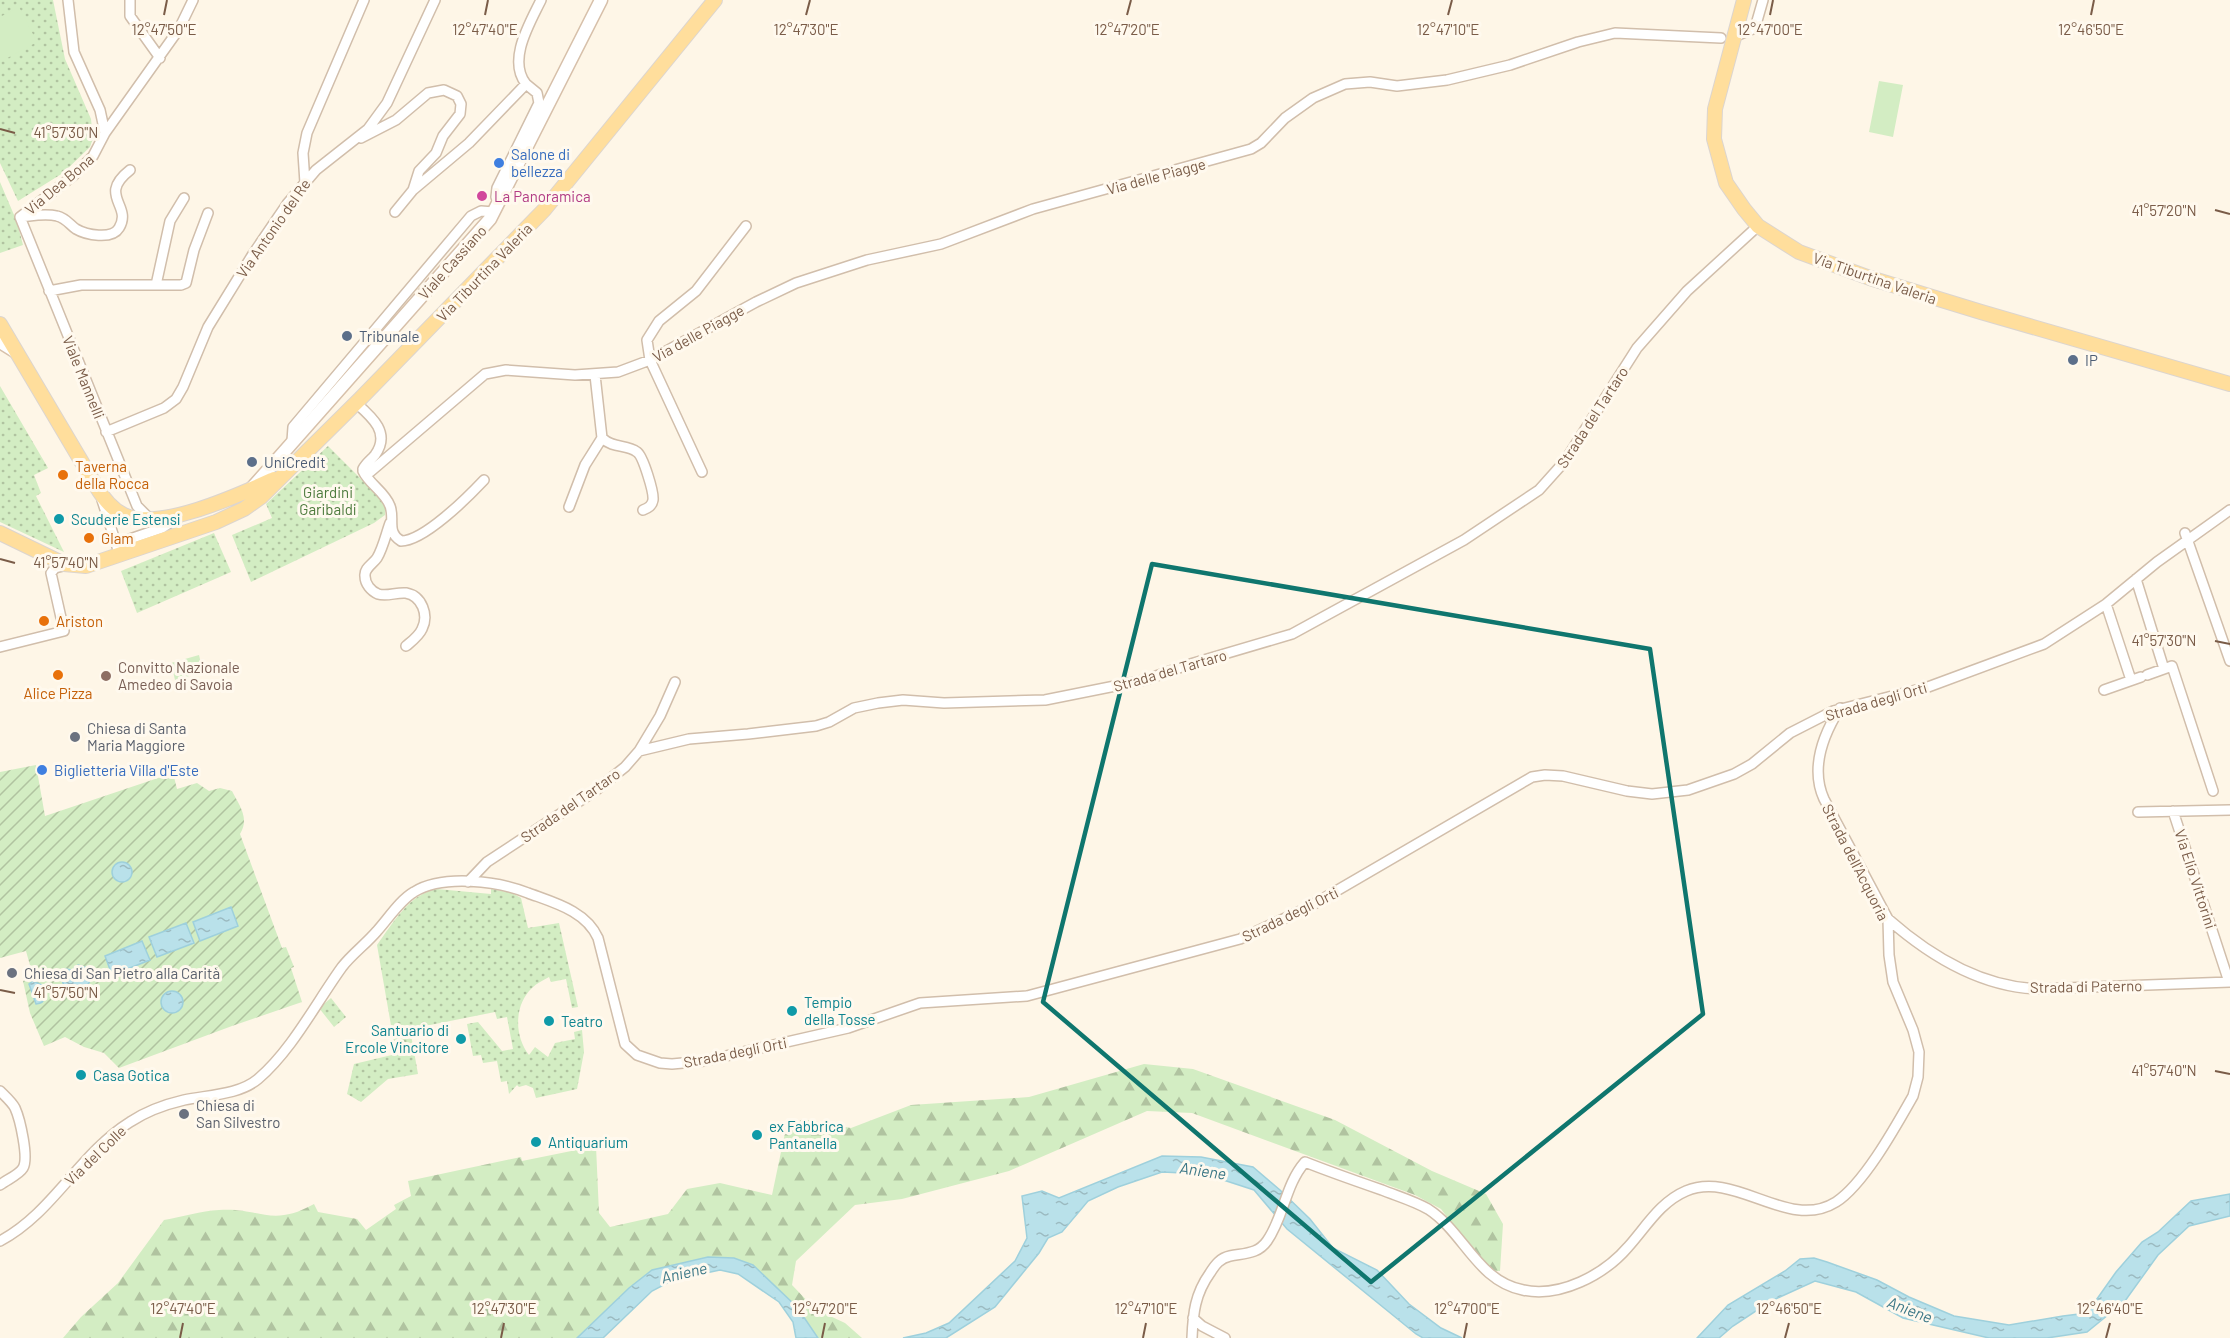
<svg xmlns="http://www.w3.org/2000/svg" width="2230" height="1338" font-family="Barlow,sans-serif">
	<defs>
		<pattern id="grass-dots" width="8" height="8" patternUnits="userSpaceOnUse" patternTransform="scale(1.5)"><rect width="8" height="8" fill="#d3edc3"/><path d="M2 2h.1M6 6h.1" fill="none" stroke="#b0c3a0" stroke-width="1.8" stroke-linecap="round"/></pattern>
		<pattern id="forest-firs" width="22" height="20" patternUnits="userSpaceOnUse" patternTransform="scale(1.5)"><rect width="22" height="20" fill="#d3edc3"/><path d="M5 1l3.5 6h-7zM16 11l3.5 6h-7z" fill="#b0c3a0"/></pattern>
		<pattern id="garden-furrows" width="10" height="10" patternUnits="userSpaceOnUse" patternTransform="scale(1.5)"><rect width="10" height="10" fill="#d3edc3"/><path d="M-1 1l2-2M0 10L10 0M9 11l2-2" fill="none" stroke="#b0c3a0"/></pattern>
		<pattern id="water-ripples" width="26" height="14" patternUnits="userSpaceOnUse" patternTransform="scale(1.5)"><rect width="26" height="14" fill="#b9e1ea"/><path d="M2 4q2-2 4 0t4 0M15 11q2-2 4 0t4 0" fill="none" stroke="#9bbac0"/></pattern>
	</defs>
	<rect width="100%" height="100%" fill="#fef6e7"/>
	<path fill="url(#grass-dots)" d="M0,0H53L65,59L91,119L93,138L90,147L63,173L18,201L0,163Z
		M0,182L17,222L23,245L0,253Z
		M0,386L48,468L34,475L41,493L36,496L64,552L0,522Z
		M328,446L385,503V515L374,523L251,582L232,535L272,518L266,504Z
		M214,533L231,572L137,613L121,571Z
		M437,889L491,894V889L512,893L521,898L528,928L559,923L578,1007L572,1008L566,979L551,982L549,977C544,980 537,983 532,988C514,1005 514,1036 529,1055L535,1047L548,1057L555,1043L575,1039L574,1032L582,1030L584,1052L577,1089L536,1098L533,1088L526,1085L519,1087L517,1085L509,1094L507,1081L501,1082L497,1061L483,1063L481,1055L473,1056L467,1024L478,1022L502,1051L513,1049L507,1017L497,1019L495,1012L410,1029L418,1074L388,1079L361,1102L347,1094L354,1064L396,1054L377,945C393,923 409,894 437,889Z
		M331,998L346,1017L334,1027L319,1008Z"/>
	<path fill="url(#forest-firs)" d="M1144,1064L1193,1069L1335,1120L1432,1171L1486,1194L1503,1224L1500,1271H1488L1441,1209L1415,1195L1192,1113L1147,1111L1009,1171L902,1199L855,1205L796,1261L792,1285L815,1309L845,1323L862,1338H818L797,1307L753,1265L734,1258L708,1257L681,1265L629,1288L577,1338H63L81,1317L118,1283L164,1220C182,1217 201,1211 219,1210C260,1207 271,1228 314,1204L318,1212L357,1219L366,1230L396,1209L394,1205L411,1196L408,1181L521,1157L522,1161L596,1146L599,1213L610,1227L668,1214L687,1189L720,1183L772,1195L786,1128L803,1119L851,1128L911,1105L1029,1097Z"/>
	<path fill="url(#garden-furrows)" d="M36,765L45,816L173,773L177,789L197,783L209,791L220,788L232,791C239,805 250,818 240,834L282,948L286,947L294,967L291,968L302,1002L232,1026L119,1068L104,1053L84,1047L65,1037L44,1046L30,1013L23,981L33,976L26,951L0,958V772Z"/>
	<path fill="#d3edc3" d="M19,7L37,42L0,62V17Z
		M1879,81L1903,85L1893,137L1869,132Z
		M199,655L203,672L175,680L171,663Z"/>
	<path fill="url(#water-ripples)" stroke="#9ed0dc" stroke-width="1.5" d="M112 872a10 10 0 1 1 20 0a10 10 0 1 1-20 0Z
		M231,907L238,926L200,941L193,922Z
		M186,923L194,943L157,957L149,937Z
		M142,941L150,960L112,975L105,956Z
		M78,965L88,968L92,978L87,986L82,988L78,986L75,990L65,989L60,974L66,969L72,970Z
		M33,981L42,985C45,993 48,1003 36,1004L29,984Z
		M161 1002a11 11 0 1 1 22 0a11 11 0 1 1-22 0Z
		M1162,1156L1201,1157L1253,1167L1280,1190L1310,1219L1333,1248L1377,1270L1409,1304L1441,1328L1462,1338H1423L1416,1334L1287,1229L1254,1190L1205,1174L1162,1172L1118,1187L1088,1201L1062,1232L1048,1238L1039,1253L995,1307L946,1338H903L926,1333L949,1323L1015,1261L1027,1238L1022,1196L1042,1191L1059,1198Z
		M2230,1194V1216L2189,1226L2158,1255L2125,1301L2087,1332L2047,1338H1989L1903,1318L1856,1292L1815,1281L1771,1301L1733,1326L1719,1338H1697L1728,1305L1785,1271L1800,1259L1814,1258L1827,1262L1877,1280L1909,1297L1954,1316L2009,1325L2063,1316L2087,1313L2116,1272L2142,1242L2158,1232L2191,1201Z
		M708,1257L734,1258L753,1265L797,1307L818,1338H796L793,1322L779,1302L738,1274L720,1270L673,1280L652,1291L603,1338H577L629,1288L652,1270Z"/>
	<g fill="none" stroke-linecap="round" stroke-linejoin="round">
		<defs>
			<path id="street" d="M68,0L74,52L100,110L105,133
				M130,0V16L160,58
				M1736,36L1755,28L1763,0
				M526,84C507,60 530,23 541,0
				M361,138L396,120L428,93L444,90L457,96L461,104L460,114L443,136L436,153L419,171L413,190L469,143L526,84L537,93L539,103L497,188L496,197L499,203
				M305,183L303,153L307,133L364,0
				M395,212L413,190
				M20,217L137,506L149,518
				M20,217L73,176L93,156L105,133L179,29L193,0
				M20,217C32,216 45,213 57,216C66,218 70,225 76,229C86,235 112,240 119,228C133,205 97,196 130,170
				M156,285H181L186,283L194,250L208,213
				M49,291L81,285H156L170,221L184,198
				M595,375L602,438
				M356,403C372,417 391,433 375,455C371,460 366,463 363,469L365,472H370L485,374L506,370L575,375L618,372L650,360L756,302L796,283L867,260L941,244L1033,209L1251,149L1261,143L1285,118L1313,98L1345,84L1370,82L1397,86L1447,80L1510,65L1578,42L1615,33L1721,38
				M106,432L164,408L176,399L183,387L208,327L253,254L287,204L316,170L368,129L387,103L435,0
				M602,438C614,449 626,444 637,452C643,456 654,492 653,500C652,506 648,508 643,510
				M292,441L293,427L471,216L481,211L494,212
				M363,471C369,484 385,492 390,506C395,519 386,532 401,541C424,541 468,497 484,480
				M702,472L650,360L647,340L659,321L696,291L746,226
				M102,500L120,556
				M569,507L585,465L602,438
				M390,523C386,534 383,548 377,558C373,564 364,568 365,576C365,584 371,591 378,594C387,597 396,592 406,593C422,596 429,615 422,629C419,636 412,641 406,646
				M2185,533L2230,661
				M128,553L126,545L127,540L162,528L181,516
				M2136,579L2164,669
				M2106,604L2131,680
				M0,647L64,631L51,573L55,568L67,565
				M2147,675L2172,666L2213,791
				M2104,690L2141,677
				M639,751L660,716L675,682
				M2173,811L2229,982
				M2138,812L2230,810
				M468,882L487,862L595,791L625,767L639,751L689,739L748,734L816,726L829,722L854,708L878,703L903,700L944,703L1045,700L1145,680L1187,665L1292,634L1464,540L1539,490L1565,461L1637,348L1687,291L1758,226
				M1888,919C1930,956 1981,987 2038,989L2230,982
				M0,1091C5,1096 12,1102 15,1108C20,1119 29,1158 23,1168C19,1175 6,1180 0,1185
				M0,1241C53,1213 79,1154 130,1122C145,1112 167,1104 184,1100C208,1095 239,1095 258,1079C292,1050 316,1003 342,967C352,954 366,944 377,931C388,919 400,900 414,892C443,874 498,881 528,893C555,903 586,911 598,938L625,1044L637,1055L660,1063L672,1064L704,1061L848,1028L920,1003L1027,996L1240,939L1307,908L1532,777L1545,775L1563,776L1627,791L1652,794L1688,790L1734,774L1752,764L1790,733L1833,711L1928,687L2044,644L2106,604L2157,562L2230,510
				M1193,1318L1202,1326L1225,1338
				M1192,1338C1193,1313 1195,1294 1210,1273C1215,1265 1220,1258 1230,1256C1245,1253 1258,1254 1267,1241C1284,1217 1285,1185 1305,1162C1330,1172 1356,1181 1382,1190C1397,1196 1414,1201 1428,1209C1464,1232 1477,1281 1523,1290C1560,1298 1604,1275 1628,1247C1646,1227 1660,1202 1686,1191C1736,1170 1788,1232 1836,1202C1864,1184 1896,1126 1913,1096L1918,1077L1919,1052L1913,1030L1893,982L1889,955L1888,919L1824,799C1810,768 1823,735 1840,708"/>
			<path id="secondary" d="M0,342L16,352
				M252,488L490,219L601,0"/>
			<path id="primary" d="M1744,0L1715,109L1714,139L1726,183L1744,209L1758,226L1799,252L1870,278L1981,312L2230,384
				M0,324L96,486C103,498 111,509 124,515C159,532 241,494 274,479
				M0,533L64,564L86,566L216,522L244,509L261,497L360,399L544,210L715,0"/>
		</defs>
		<use href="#street" stroke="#d1beab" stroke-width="12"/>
		<use href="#secondary" stroke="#d7c0aa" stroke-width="15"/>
		<use href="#primary" stroke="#dcd5cf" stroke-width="16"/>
		<use href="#street" stroke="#fff" stroke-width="9"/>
		<use href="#secondary" stroke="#fff" stroke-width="12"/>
		<use href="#primary" stroke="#ffde9c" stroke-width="14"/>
	</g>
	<path fill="none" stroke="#0f766e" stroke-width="4.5" stroke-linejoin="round" d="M1152,564L1650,649L1703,1014L1371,1282L1043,1002Z"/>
	<path fill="none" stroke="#7a5c48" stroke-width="2" d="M164,15L167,0M485,15L488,0M806,15L810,0M1127,15L1131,0M1448,15L1452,0M1770,15L1773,0M2091,15L2094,0M0,129L15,133M2215,210L2230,214M0,559L15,563M2215,641L2230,644M0,990L15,993M2215,1071L2230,1074M180,1338L183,1323M501,1338L504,1323M822,1338L825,1323M1143,1338L1146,1323M1464,1338L1467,1323M1785,1338L1789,1323M2106,1338L2110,1323"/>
	<g fill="#3f7fe0" stroke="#fff9ee" stroke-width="2">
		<circle cx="499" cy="163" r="6"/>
		<circle cx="42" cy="770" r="6"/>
	</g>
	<circle fill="#d1479c" stroke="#fff9ee" stroke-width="2" cx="482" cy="196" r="6"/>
	<g fill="#5c6f8a" stroke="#fff9ee" stroke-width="2">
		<circle cx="347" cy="336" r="6"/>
		<circle cx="2073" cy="360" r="6"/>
		<circle cx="252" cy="462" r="6"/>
	</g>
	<g fill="#e8710a" stroke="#fff9ee" stroke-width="2">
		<circle cx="63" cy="475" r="6"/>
		<circle cx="89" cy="538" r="6"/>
		<circle cx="44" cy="621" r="6"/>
		<circle cx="58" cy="675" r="6"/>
	</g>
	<g fill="#0f9aa8" stroke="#fff9ee" stroke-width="2">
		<circle cx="59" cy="519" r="6"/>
		<circle cx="792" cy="1011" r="6"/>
		<circle cx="549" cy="1021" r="6"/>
		<circle cx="461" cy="1039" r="6"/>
		<circle cx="81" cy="1075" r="6"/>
		<circle cx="757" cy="1135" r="6"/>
		<circle cx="536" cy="1142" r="6"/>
	</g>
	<circle fill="#8d6e63" stroke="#fff9ee" stroke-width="2" cx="106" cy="676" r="6"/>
	<g fill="#6b7280" stroke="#fff9ee" stroke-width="2">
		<circle cx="75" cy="737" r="6"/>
		<circle cx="12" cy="973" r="6"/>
		<circle cx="184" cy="1114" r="6"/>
	</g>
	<g text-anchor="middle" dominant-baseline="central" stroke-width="6" stroke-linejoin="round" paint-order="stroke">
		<g font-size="15" fill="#366cbe" stroke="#fff9ee" text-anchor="start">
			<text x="511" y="154">Salone di<tspan x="511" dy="17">bellezza</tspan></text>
			<text x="54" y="770">Biglietteria Villa d'Este</text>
		</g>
		<g font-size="15" fill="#7a5c48" stroke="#fff9ee">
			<text transform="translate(1156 176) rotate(-15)">Via delle Piagge</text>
			<text transform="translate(59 184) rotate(-40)">Via Dea Bona</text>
			<text transform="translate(273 228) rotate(-55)">Via Antonio del Re</text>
			<text transform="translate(452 262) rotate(-48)">Viale Cassiano</text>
			<text transform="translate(484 272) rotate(-46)">Via Tiburtina Valeria</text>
			<text transform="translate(1875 278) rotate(19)">Via Tiburtina Valeria</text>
			<text transform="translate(698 333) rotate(-29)">Via delle Piagge</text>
			<text transform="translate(84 377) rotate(68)">Viale Mannelli</text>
			<text transform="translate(1592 417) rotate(-57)">Strada del Tartaro</text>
			<text transform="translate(1170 670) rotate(-16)">Strada del Tartaro</text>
			<text transform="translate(1876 701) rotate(-16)">Strada degli Orti</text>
			<text transform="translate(570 805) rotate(-35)">Strada del Tartaro</text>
			<text transform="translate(1856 862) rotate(63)">Strada dell'Acquoria</text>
			<text transform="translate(2196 879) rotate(72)">Via Elio Vittorini</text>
			<text transform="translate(1290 914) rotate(-26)">Strada degli Orti</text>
			<text transform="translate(2086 986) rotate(-1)">Strada di Paterno</text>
			<text transform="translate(735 1052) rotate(-11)">Strada degli Orti</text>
			<text transform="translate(95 1155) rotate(-44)">Via del Colle</text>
		</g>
		<g font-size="15" fill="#b23c85" stroke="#fff9ee" text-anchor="start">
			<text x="494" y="196">La Panoramica</text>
		</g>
		<g font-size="15" fill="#4e5e75" stroke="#fff9ee" text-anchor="start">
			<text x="359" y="336">Tribunale</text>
			<text x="2085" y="360">IP</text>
			<text x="264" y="462">UniCredit</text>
		</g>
		<g font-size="15" fill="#c56008" stroke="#fff9ee" text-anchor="start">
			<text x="75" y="466">Taverna<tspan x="75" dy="17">della Rocca</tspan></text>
			<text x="101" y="538">Glam</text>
			<text x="56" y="621">Ariston</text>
			<text x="58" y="693" text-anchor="middle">Alice Pizza</text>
		</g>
		<g font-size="15" fill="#4c7a3c" stroke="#fff9ee">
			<text x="328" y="492">Giardini<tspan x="328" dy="17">Garibaldi</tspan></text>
		</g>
		<g font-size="15" fill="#0d838f" stroke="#fff9ee" text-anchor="start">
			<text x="71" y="519">Scuderie Estensi</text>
			<text x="804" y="1002">Tempio<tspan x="804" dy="17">della Tosse</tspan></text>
			<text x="561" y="1021">Teatro</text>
			<text x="449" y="1030" text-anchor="end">Santuario di<tspan x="449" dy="17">Ercole Vincitore</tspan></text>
			<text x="93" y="1075">Casa Gotica</text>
			<text x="769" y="1126">ex Fabbrica<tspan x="769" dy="17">Pantanella</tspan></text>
			<text x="548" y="1142">Antiquarium</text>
		</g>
		<g font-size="15" fill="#785e54" stroke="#fff9ee" text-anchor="start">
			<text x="118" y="667">Convitto Nazionale<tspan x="118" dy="17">Amedeo di Savoia</tspan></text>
		</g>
		<g font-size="15" fill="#5b616d" stroke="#fff9ee" text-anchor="start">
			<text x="87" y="728">Chiesa di Santa<tspan x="87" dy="17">Maria Maggiore</tspan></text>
			<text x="24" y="973">Chiesa di San Pietro alla Carità</text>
			<text x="196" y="1105">Chiesa di<tspan x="196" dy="17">San Silvestro</tspan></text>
		</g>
		<g font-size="16" font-style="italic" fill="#3d7887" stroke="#fff9ee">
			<text transform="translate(1203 1170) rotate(8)">Aniene</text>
			<text transform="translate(684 1272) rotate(-13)">Aniene</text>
			<text transform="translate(1910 1309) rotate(21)">Aniene</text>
		</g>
	</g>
	<g font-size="15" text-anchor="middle" fill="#7a5c48" stroke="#fff9ee" stroke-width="6" stroke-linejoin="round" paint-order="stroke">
		<text x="164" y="35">12°47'50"E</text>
		<text x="485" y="35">12°47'40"E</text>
		<text x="806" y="35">12°47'30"E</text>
		<text x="1127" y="35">12°47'20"E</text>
		<text x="1448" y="35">12°47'10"E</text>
		<text x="1770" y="35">12°47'00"E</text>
		<text x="2091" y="35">12°46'50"E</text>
		<text x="66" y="138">41°57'30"N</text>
		<text x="2164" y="216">41°57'20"N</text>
		<text x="66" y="568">41°57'40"N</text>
		<text x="2164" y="646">41°57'30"N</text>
		<text x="66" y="998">41°57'50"N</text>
		<text x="2164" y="1076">41°57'40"N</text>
		<text x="183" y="1314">12°47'40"E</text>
		<text x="504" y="1314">12°47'30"E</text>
		<text x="825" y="1314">12°47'20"E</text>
		<text x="1146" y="1314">12°47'10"E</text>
		<text x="1467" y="1314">12°47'00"E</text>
		<text x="1789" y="1314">12°46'50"E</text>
		<text x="2110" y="1314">12°46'40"E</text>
	</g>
</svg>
